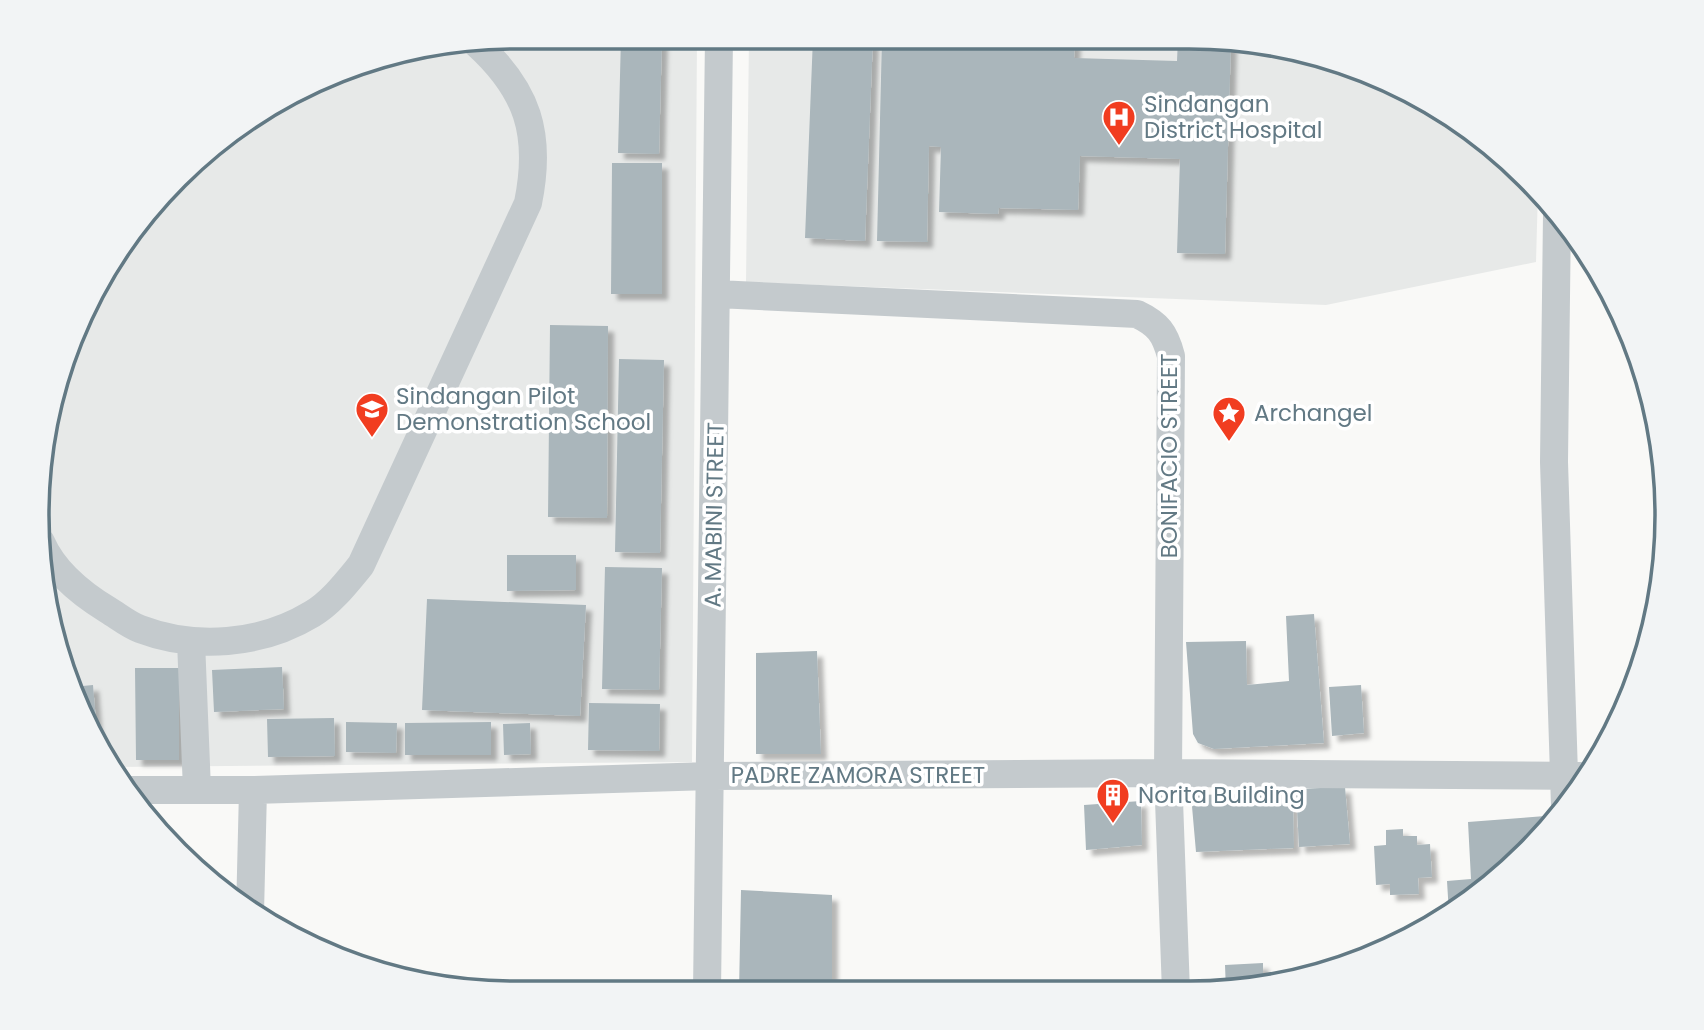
<svg xmlns="http://www.w3.org/2000/svg" width="1704" height="1030" font-family="Poppins,sans-serif">
	<defs>
		<filter id="shadow"><feDropShadow dx="6" dy="6" stdDeviation="2" flood-color="#0004"/></filter>
	</defs>
	<rect width="100%" height="100%" fill="#f9f9f7"/>
	<path fill="#e7e9e8" d="M515,37H697L692,762L115,767L62,669L37,515L62,362L118,249L224,135L362,62Z
		M749,37L1221,38L1343,62L1455,118L1527,177L1538,190L1536,262L1326,305L746,282Z"/>
	<path fill="#aab6bb" filter="url(#shadow)" d="M621,37H662L659,154L618,153Z
		M813,37H873L865,241L805,238Z
		M882,37L1075,38L1074,58L1177,61L1178,38L1231,40L1225,254L1177,253L1180,159L1080,156L1078,210L999,208L998,214L939,212L941,147L929,146L927,242L877,241Z
		M612,163H662V294H611Z
		M550,325L608,326L607,518L548,517Z
		M619,359L664,360L660,553L615,552Z
		M507,555H576V590L507,591Z
		M605,567L662,568L659,690L602,689Z
		M427,599L586,605L580,716L422,710Z
		M1314,614L1324,743L1214,749L1198,743L1193,734L1186,642L1246,641L1247,685L1289,681L1286,616Z
		M817,651L821,754H756V653Z
		M282,667L284,709L214,712L212,670Z
		M135,668H179V760H136Z
		M93,685L97,734L72,687Z
		M1361,685L1364,733L1332,736L1329,687Z
		M589,703L660,704L659,751L588,750Z
		M334,718L335,756L268,757L267,719Z
		M346,722L397,723L396,753L346,752Z
		M491,722V755H405V723Z
		M530,723L531,754L504,755L503,724Z
		M1345,787L1350,844L1299,847L1296,789Z
		M1293,793L1294,848L1196,852L1191,795Z
		M1141,801L1142,845L1086,850L1084,805Z
		M1545,816L1546,827L1505,874L1449,914L1447,881L1471,879L1468,822Z
		M1403,829V836H1417V845L1430,844L1432,877L1418,878L1419,894L1390,895V884L1376,885L1374,846L1386,845V830Z
		M741,890L832,895V992H739Z
		M1263,963V985L1226,991L1225,965Z"/>
	<g fill="none" stroke-linecap="round" stroke-linejoin="round">
		<path stroke="#c4cacd" stroke-width="28" d="M1557,214L1554,462L1565,806
			M717,294L1137,314C1158,324 1165,333 1171,356L1168,773L1176,992
			M41,542C54,572 80,593 108,610C118,616 129,625 140,629C195,650 261,645 312,614C331,603 347,582 361,565L528,203C542,134 528,90 476,43
			M191,641L197,790
			M127,790H253L710,776L1168,773L1589,776
			M250,913L253,790
			M707,992L719,37"/>
	</g>
	<defs>
		<symbol id="hospital-pin" viewBox="-11 -11 22 30"><path d="M0 17L-7.5 6A9.5 9.5 0 1 1 7.5 6Z" fill="#f13d20" stroke="#fff"/><path d="M-5-5h3v3.5h4V-5h3V5h-3V1.5h-4V5h-3Z" fill="#fff"/></symbol>
		<symbol id="school-pin" viewBox="-11 -11 22 30"><path d="M0 17L-7.5 6A9.5 9.5 0 1 1 7.5 6Z" fill="#f13d20" stroke="#fff"/><path d="M0-5L7-2L0 1L-7-2ZM-4 1L0 2.5L4 1V4Q0 6-4 4Z" fill="#fff"/></symbol>
		<symbol id="sight-pin" viewBox="-11 -11 22 30"><path d="M0 17L-7.5 6A9.5 9.5 0 1 1 7.5 6Z" fill="#f13d20" stroke="#fff"/><path d="M0-6L1.8-2.2L6-1.7L2.9 1.2L3.7 5.4L0 3.3L-3.7 5.4L-2.9 1.2L-6-1.7L-1.8-2.2Z" fill="#fff"/></symbol>
		<symbol id="building-pin" viewBox="-11 -11 22 30"><path d="M0 17L-7.5 6A9.5 9.5 0 1 1 7.5 6Z" fill="#f13d20" stroke="#fff"/><path d="M-4-6H4V6H1V3H-1V6H-4ZM-2.5-4.3h1.7v1.8h-1.7ZM.8-4.3h1.7v1.8H.8ZM-2.5-1h1.7V.8h-1.7ZM.8-1h1.7V.8H.8Z" fill="#fff"/></symbol>
	</defs>
	<g fill-rule="evenodd">
		<use href="#hospital-pin" x="1100" y="98" width="38" height="52"/>
		<use href="#school-pin" x="353" y="390" width="38" height="52"/>
		<use href="#sight-pin" x="1210" y="394" width="38" height="52"/>
		<use href="#building-pin" x="1094" y="776" width="38" height="52"/>
	</g>
	<g text-anchor="middle" dominant-baseline="central" stroke-width="7" stroke-linejoin="round" paint-order="stroke">
		<g font-size="23" fill="#627984" stroke="#fff" text-anchor="start">
			<text x="1144" y="104">Sindangan<tspan x="1144" dy="26">District Hospital</tspan></text>
			<text x="396" y="396">Sindangan Pilot<tspan x="396" dy="26">Demonstration School</tspan></text>
			<text x="1254" y="413">Archangel</text>
			<text x="1138" y="795">Norita Building</text>
		</g>
		<g font-size="23" fill="#627984" stroke="#fff">
			<text transform="translate(1169 456) rotate(-90)">BONIFACIO STREET</text>
			<text transform="translate(714 515) rotate(-89)">A. MABINI STREET</text>
			<text x="858" y="775">PADRE ZAMORA STREET</text>
		</g>
	</g>
	<path d="M0 0H1704V1030H0ZM515 49H1189A466 466 0 0 1 1655 515V515A466 466 0 0 1 1189 981H515A466 466 0 0 1 49 515V515A466 466 0 0 1 515 49Z" fill="#f2f4f5" fill-rule="evenodd"/>
	<path fill="none" stroke="#627984" stroke-width="3.5" d="M515 49H1189A466 466 0 0 1 1655 515V515A466 466 0 0 1 1189 981H515A466 466 0 0 1 49 515V515A466 466 0 0 1 515 49Z"/>
</svg>
